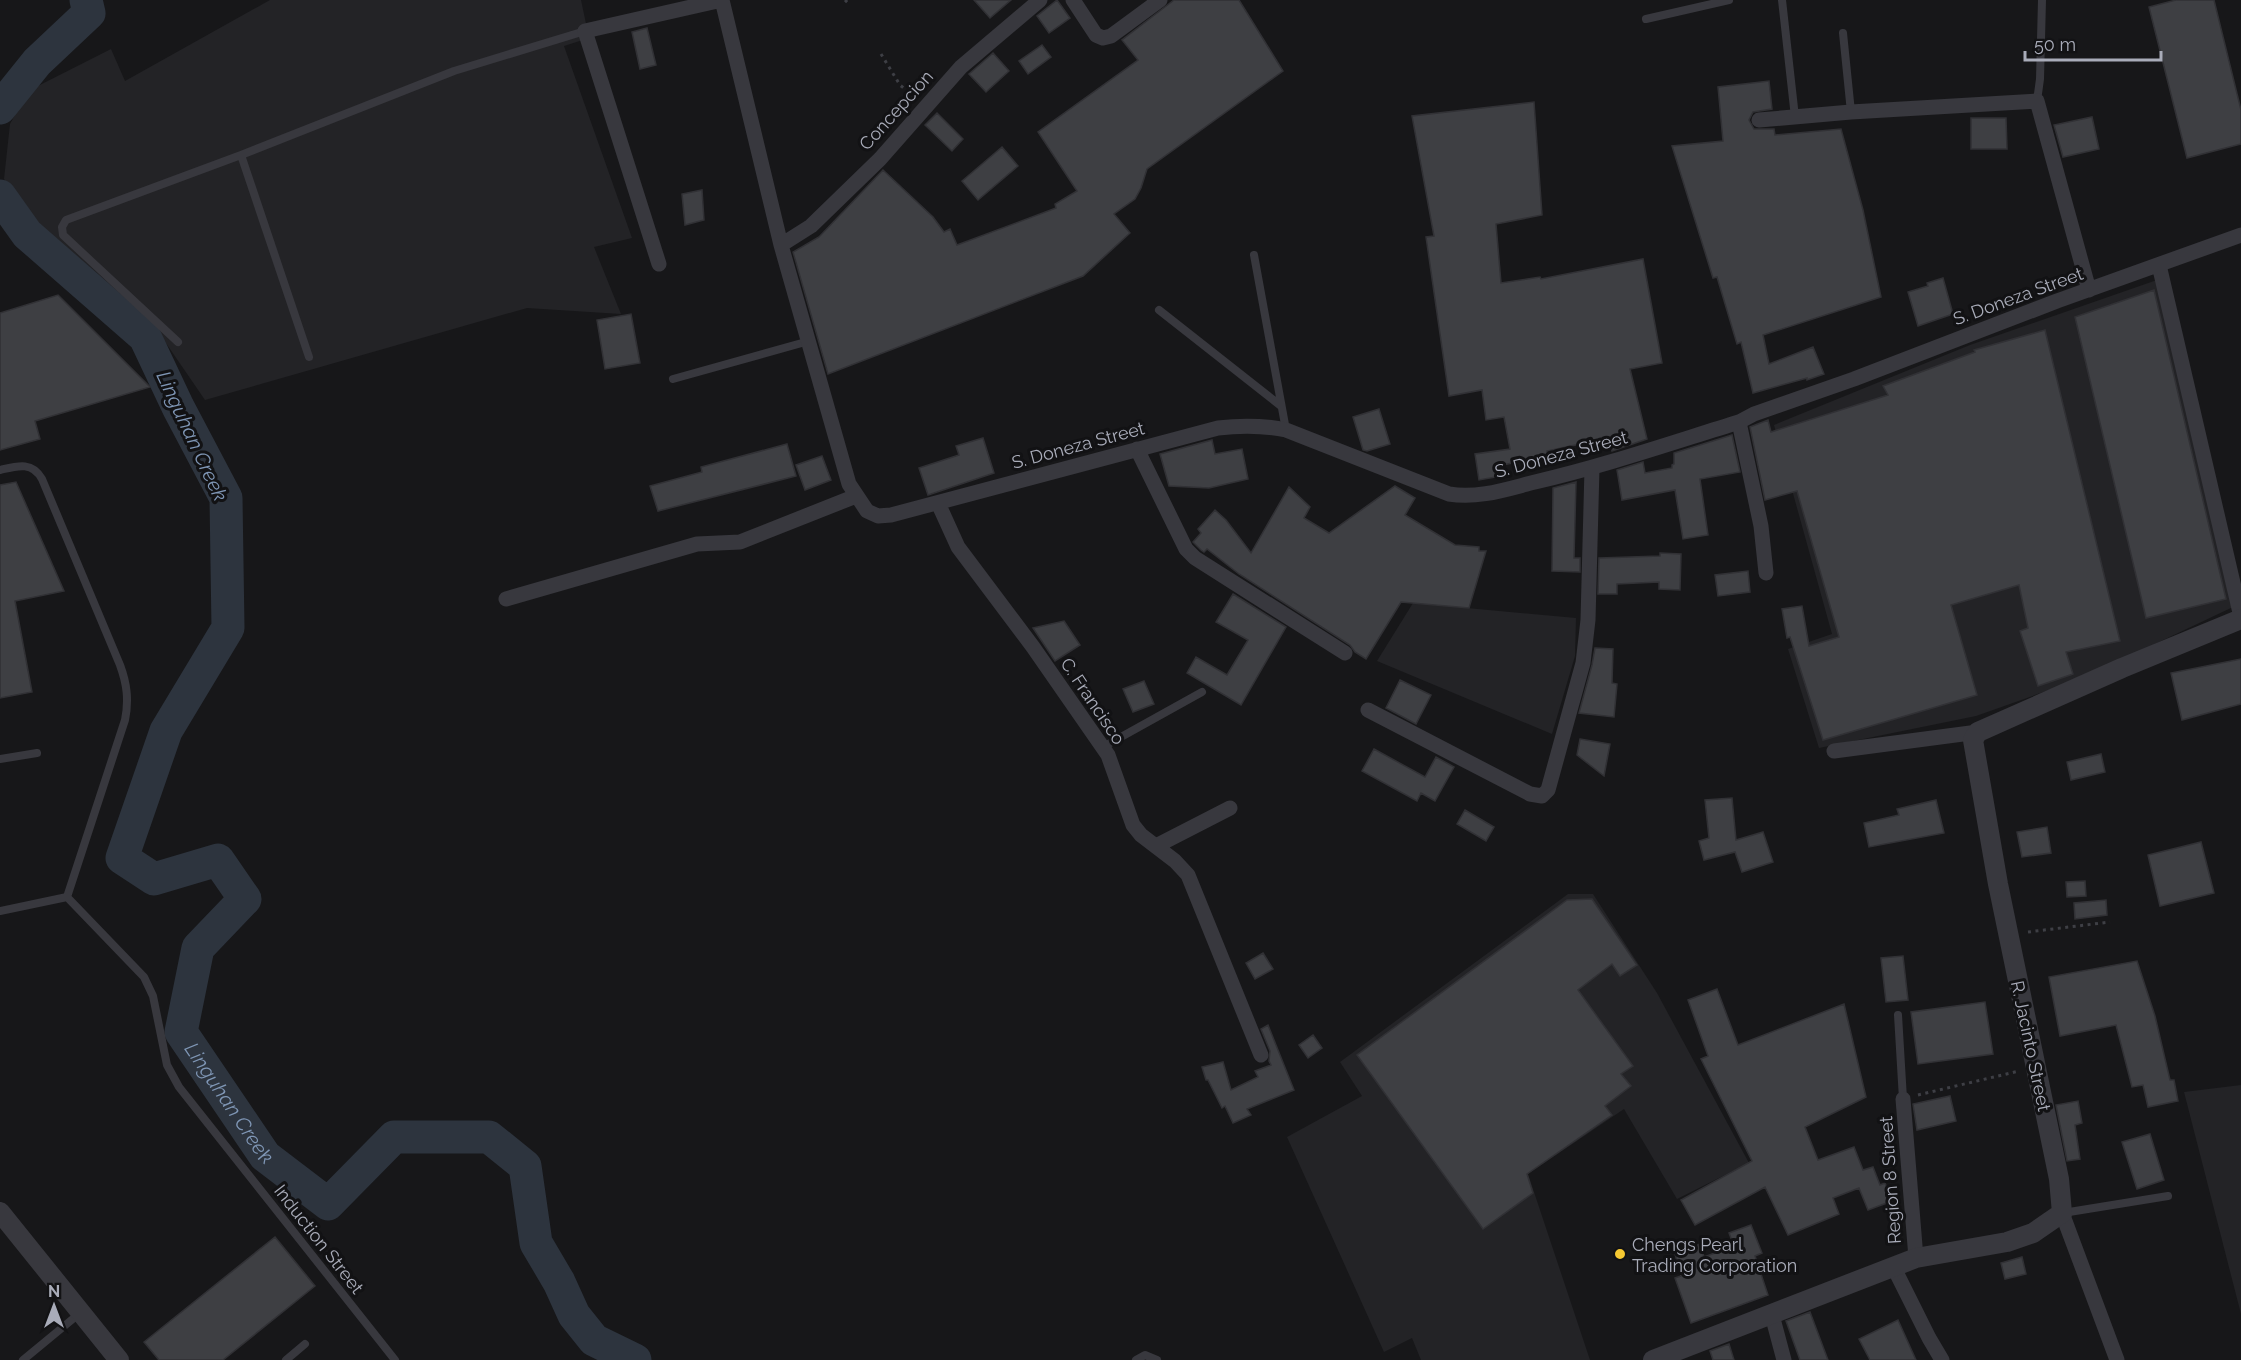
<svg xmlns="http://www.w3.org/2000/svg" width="2241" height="1360" font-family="Raleway,sans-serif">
	<rect width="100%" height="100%" fill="#171719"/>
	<path fill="#232326" d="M270,0H581L589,38L564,46L632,238L594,247L621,314L527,308L205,400L157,330L29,215L4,179L10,124L28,91L111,49L125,81Z
		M2157,280L2233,607L2083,678L1976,716L1819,748L1788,649L1832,634L1774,425L1970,345Z
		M1413,603L1576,618L1575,656L1552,734L1377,661Z
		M1568,894H1593L1657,993L1749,1163L1677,1199L1624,1109L1528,1174L1590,1360H1421L1412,1338L1384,1352L1287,1137L1362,1096L1340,1062Z
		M2241,1085V1314L2184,1092Z"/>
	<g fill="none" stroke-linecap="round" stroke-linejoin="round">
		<g stroke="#2d343e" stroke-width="33">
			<path d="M0,108L37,62L89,13L86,0"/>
			<path id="s1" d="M0,196L27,234L145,337L178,407L226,498L228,628L166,731L122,858L154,879L218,860L245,899L198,948L181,1032L265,1156L328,1204L394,1137H489L525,1166L536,1243L559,1282L574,1315L594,1340L635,1360"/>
		</g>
	</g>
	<path fill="#3e3f43" stroke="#313135" stroke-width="1.5" d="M974,0H1011L990,18Z
		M1057,0L1070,18L1049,33L1037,16Z
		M1174,0H1239L1283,71L1147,169L1141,188L1135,199L1114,214L1130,233L1083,276L828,374L793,252L819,237L883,170L933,217L944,232L950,229L957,245L1056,208L1055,204L1077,191L1038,132L1138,60L1122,40Z
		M2176,0H2214L2241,110V144L2187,158L2149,7Z
		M647,28L656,65L640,69L632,32Z
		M1042,45L1051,57L1028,74L1019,61Z
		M993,53L1009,71L986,92L969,74Z
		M1769,81L1772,109L1753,112L1749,120L1754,129H1774L1775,135L1841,129L1863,210L1881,297L1763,335L1769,364L1813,347L1824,374L1807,380V378L1753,393L1741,342L1737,344L1717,277L1713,278L1672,146L1723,141L1718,87Z
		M1534,102L1542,215L1496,224L1501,283L1540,277L1541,279L1643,259L1662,363L1630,369L1647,439L1612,451L1609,438L1547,451L1548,455L1494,467L1496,477L1479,480L1475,454L1510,449L1504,417L1486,420L1482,390L1449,396L1426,237L1434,236L1412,116Z
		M937,113L963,139L952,151L925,125Z
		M2092,117L2099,149L2063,157L2054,125Z
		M1971,118H2006L2007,149H1971Z
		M1002,147L1018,166L978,200L962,181Z
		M702,190L704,220L685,225L682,194Z
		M1943,278L1953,314L1918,326L1908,292L1928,286L1927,283Z
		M2154,290L2226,599L2146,618L2075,317Z
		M58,295L150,387L35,421L40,439L0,450V313Z
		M631,314L640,363L605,369L597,320Z
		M2045,330L2120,641L2066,652L2073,674L2038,686L2020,631L2028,628L2019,585L1951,605L1977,695L1823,740L1790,637L1787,638L1782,609L1802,606L1809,646L1839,637L1797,491L1765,500L1750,427L1768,420L1771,432L1888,395L1883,386L1975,352L1974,350Z
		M1379,409L1390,444L1367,451L1363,450L1353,417Z
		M1732,435L1740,472L1700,479L1708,535L1683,539L1675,490L1622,500L1617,470L1643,462L1645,473L1672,468V465L1674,464V453Z
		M983,438L994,473L928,495L919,468L959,455L956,446Z
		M1212,440L1215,454L1242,449L1248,479L1209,488L1169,486L1160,454Z
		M787,444L796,476L658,511L650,486L702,472L701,467Z
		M822,456L831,480L805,490L796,465Z
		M16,482L64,591L15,601L32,692L0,698V485Z
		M1576,482L1574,558H1580V572L1552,571L1553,488Z
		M1395,486L1415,498L1405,515L1455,545L1479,547V551H1486L1469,608L1401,602L1366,659L1355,652L1350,645L1239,574L1207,549L1204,552L1201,550L1193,542L1201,533L1198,529L1215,510L1226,520L1251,553L1289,487L1310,507L1304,518L1329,533Z
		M1660,553L1681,554L1680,590L1659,589V582L1617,584V594H1598L1599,558L1660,556Z
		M1748,571L1750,592L1718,596L1715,575Z
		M1233,594L1286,627L1241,705L1187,673L1196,657L1227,675L1248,640L1216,622Z
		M1064,621L1080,645L1055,661L1033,628Z
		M1595,648L1613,649L1612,683L1617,684L1614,717L1579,713L1592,665Z
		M2241,659V704L2182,720L2171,673Z
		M1400,680L1431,695L1416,724L1386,708Z
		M1144,681L1154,704L1133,712L1123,689Z
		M1580,739L1610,744L1604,776L1577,755Z
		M1374,749L1425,777L1436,757L1454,767L1435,801L1421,793L1417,801L1362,771Z
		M2101,754L2105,772L2071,780L2067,762Z
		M1732,798L1736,840L1763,832L1773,862L1742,872L1735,852L1704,860L1699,841L1709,838L1705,800Z
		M1936,800L1944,833L1869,847L1864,823L1899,815L1897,809Z
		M1465,810L1494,827L1486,841L1457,824Z
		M2047,827L2051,853L2022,857L2017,832Z
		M2201,842L2214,893L2160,906L2148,855Z
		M2085,881L2086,896L2067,897L2066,882Z
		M1592,899L1637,965L1620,976L1612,964L1578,990L1633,1066L1621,1074L1631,1086L1605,1106L1612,1115L1527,1174L1533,1193L1483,1229L1357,1055L1567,900Z
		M2106,900L2107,915L2075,919L2074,903Z
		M1263,953L1273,969L1255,979L1246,963Z
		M1903,956L1908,1000L1886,1002L1881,958Z
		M2137,961L2155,1016L2170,1080H2174L2178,1101L2148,1107L2143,1085L2132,1087L2116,1025L2060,1036L2049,977Z
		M1717,989L1738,1045L1844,1004L1866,1097L1805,1127L1818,1160L1854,1147L1863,1170L1873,1167L1880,1185L1885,1183L1892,1201L1868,1210L1859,1188L1833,1198L1839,1214L1788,1235L1765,1187L1695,1225L1681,1200L1752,1161L1701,1059L1708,1056L1688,1000Z
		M1985,1002L1993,1054L1918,1064L1911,1012Z
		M1268,1025L1294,1090L1247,1109L1251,1115L1233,1123L1225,1106L1222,1108L1208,1080H1206L1202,1067L1223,1062L1231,1090L1258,1077L1255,1071L1271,1065L1269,1061L1270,1051L1261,1029Z
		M1313,1035L1322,1048L1308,1058L1299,1045Z
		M1950,1096L1956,1121L1917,1130L1913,1104Z
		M2078,1101L2082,1123L2075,1125L2080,1159L2067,1161L2056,1105Z
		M2150,1134L2164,1180L2137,1189L2122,1142Z
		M1751,1225L1762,1253L1755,1256L1768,1295L1691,1323L1675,1278L1681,1276L1675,1254L1700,1244L1704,1257L1734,1246L1729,1233Z
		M275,1237L315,1286L223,1360H159L144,1342Z
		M2022,1257L2026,1274L2005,1279L2001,1263Z
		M1810,1312L1828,1360H1800L1786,1321Z
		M1898,1320L1916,1360H1870L1859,1339Z
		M1729,1344L1734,1360H1713L1710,1351Z"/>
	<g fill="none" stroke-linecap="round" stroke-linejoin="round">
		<path stroke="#3e3f45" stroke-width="3" stroke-dasharray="3 4.5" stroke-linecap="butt" d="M845,0L849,4
			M881,54L900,85L913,96
			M2028,932L2110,922
			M1918,1095L2019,1071"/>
		<path stroke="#38383e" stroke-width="8" d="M1782,0L1795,117
			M1646,19L1729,0
			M1843,33L1851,112
			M2037,101L2040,79L2042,0
			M241,155L309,357
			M1254,255L1286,430
			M1159,310L1281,406
			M178,342L63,235L62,227L66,220L241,155L454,71L585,31
			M673,379L809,341
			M0,470C17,466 32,461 42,479L120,665C127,684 129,700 125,720L67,897
			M1103,747L1202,692
			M0,759L37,753
			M67,897L144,977L153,996L167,1065L179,1087L395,1360
			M0,911L67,897
			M1898,1015L1903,1099
			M2063,1213L2168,1196
			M23,1360L80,1313
			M286,1360L305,1344
			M1136,1360L1145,1355L1157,1360"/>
		<path stroke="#38383e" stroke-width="15" d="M722,0L781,245L849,484L867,511L878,516L891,515L1218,428C1242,425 1262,425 1286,430L1449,494C1478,499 1507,489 1535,482C1604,466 1671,443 1739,422L1754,414L1854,379L2057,301L2241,235
			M1073,0L1096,35L1103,38L1111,36L1160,0
			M1759,120L1851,112L2037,101L2089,290
			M781,245L811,226L880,159L961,67L1040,0
			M659,264L585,31L722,0
			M2159,265L2241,617
			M1739,422L1761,526L1766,573
			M1137,449L1186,549L1195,558L1345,653
			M938,503L958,547L1033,647L1108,755L1133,825L1141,835L1175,861L1188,875L1261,1055
			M506,599L697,544L740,542L856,496
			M1368,710L1530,794L1542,796L1548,790L1583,663L1588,620L1592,468
			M1834,751L1978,732
			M1156,846L1230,808
			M1903,1099L1916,1258
			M2062,1213L2117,1360
			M1893,1266L1929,1338L1942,1360
			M1772,1315L1784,1360"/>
		<path stroke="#38383e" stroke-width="20" d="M0,1212L119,1360
			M1653,1360L1916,1258L2007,1242L2033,1233L2062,1213L2059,1179L1998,884L1973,740L1978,732L2122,668L2241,619"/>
	</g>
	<circle fill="#f6c932" stroke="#121214" stroke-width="2" cx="1620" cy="1254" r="6"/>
	<g text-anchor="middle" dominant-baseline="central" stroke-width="6" stroke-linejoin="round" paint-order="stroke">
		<g font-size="18" fill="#a9acb9" stroke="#121214">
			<text transform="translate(896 110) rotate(-48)">Concepcion</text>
			<text transform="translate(2018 296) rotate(-20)">S. Doneza Street</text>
			<text transform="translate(1078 445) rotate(-15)">S. Doneza Street</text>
			<text transform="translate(1561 454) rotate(-15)">S. Doneza Street</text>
			<text transform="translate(1093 701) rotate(56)">C. Francisco</text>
			<text transform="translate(2031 1046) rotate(78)">R. Jacinto Street</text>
			<text transform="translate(1890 1180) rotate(-94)">Region 8 Street</text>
			<text transform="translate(319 1239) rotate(52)">Induction Street</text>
		</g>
		<g font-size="18" fill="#a9acb9" stroke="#121214" text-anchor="start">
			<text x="1632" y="1244">Chengs Pearl<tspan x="1632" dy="21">Trading Corporation</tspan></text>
		</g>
		<g font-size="20" font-style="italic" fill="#7f96b5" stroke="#121214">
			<text transform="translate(192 436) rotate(65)">Linguhan Creek</text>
			<text stroke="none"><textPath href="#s1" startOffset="1160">Linguhan Creek</textPath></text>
		</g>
	</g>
	<g transform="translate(54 1306)" stroke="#121214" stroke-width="4.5" paint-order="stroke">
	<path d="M0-4.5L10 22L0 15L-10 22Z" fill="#a9acb9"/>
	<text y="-9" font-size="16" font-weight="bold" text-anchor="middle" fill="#a9acb9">N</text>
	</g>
	<path d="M2025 51v9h136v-9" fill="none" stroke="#a9acb9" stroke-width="3"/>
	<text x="2034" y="51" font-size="18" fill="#a9acb9" stroke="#121214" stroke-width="4.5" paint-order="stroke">50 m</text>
</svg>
